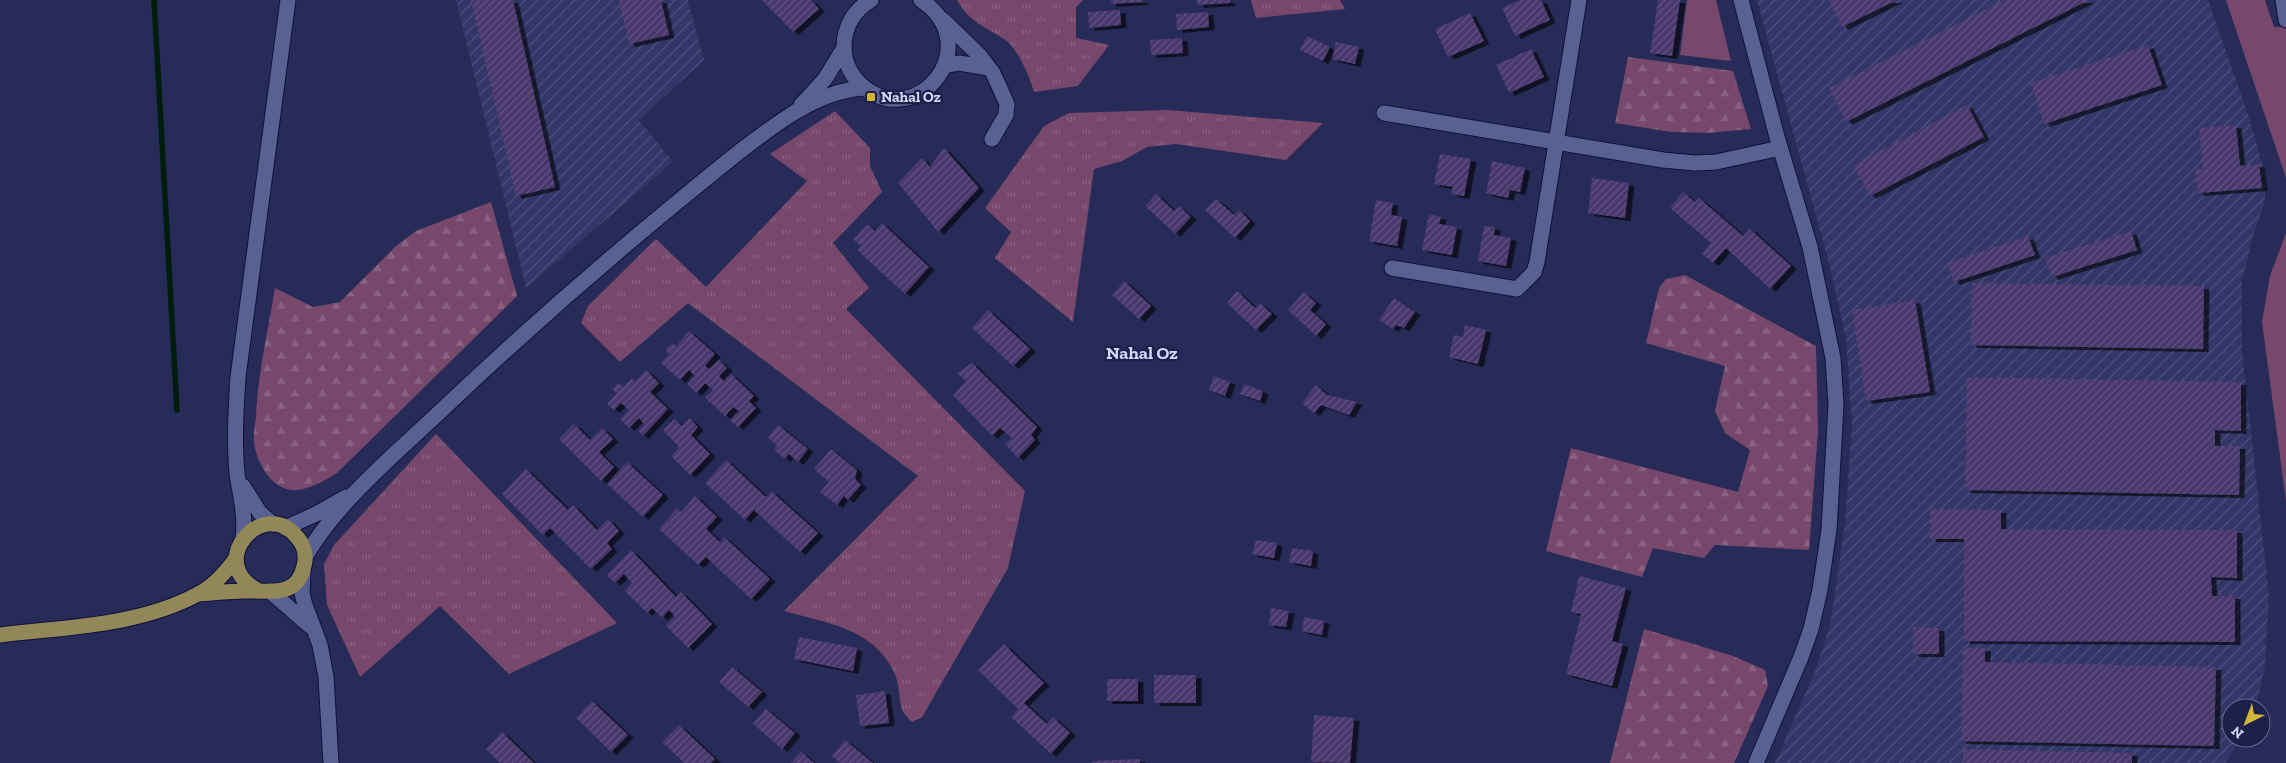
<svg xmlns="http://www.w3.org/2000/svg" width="2286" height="763" font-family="'Zilla Slab',serif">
	<defs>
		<pattern id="industrial-furrows" width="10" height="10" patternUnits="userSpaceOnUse" patternTransform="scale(1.25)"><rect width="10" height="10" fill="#323668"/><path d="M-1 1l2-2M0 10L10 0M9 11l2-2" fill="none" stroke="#4f527e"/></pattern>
		<pattern id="forest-firs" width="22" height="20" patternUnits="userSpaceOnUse" patternTransform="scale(1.25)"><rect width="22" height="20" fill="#77486b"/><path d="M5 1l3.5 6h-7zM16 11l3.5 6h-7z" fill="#896281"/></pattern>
		<pattern id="park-tufts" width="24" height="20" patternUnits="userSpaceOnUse" patternTransform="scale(1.25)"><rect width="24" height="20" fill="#77486b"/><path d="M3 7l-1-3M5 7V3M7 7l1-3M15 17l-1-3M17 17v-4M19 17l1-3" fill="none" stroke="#896281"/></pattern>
		<pattern id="building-hatch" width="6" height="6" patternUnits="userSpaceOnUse" patternTransform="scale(1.25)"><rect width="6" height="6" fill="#48376c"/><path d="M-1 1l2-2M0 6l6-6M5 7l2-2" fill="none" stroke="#625382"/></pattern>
		<filter id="shadow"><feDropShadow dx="5.5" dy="3" stdDeviation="0" flood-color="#0009"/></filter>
	</defs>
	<rect width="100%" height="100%" fill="#272b58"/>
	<path fill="url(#industrial-furrows)" d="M456,0H688L704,60L639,120L673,162L526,288Z
		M1757,0H2208L2249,117L2265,174V200L2253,236L2242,282V350L2269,596L2265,666L2256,708H2231V738H2241L2225,763H1775L1815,671L1830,625L1845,524L1852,425L1846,339L1829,263Z"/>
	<path fill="#77486b" d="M1687,0H1716L1731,61L1680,55Z
		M2226,0H2265L2274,27H2286V178Z
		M2286,233V501L2262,322L2270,276Z"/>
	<path fill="url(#forest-firs)" d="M1628,57L1733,71L1751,129L1708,133L1671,132L1615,123Z
		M491,202L517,296L337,473C327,479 316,486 303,489C275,496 258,467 254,443C253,435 255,425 256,416C258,373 268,330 275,288L313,307L340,302L396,246L416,231Z
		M1685,275L1816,346L1818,431L1809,550L1715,545L1704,558L1653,548L1642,577L1546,551L1571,448L1738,492L1750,450L1725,433L1715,411L1725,366L1646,343L1659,288L1666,279Z
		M1644,629L1733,656L1765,670L1768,686L1734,763H1610Z"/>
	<path fill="url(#park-tufts)" d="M957,0H1083L1076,7V38L1109,45L1078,86L1034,92C1030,77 1017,47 1004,39C984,26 969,22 957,0Z
		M1251,0H1340L1345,9L1256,18Z
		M1168,110L1323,123L1286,160L1176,144L1147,147L1122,161L1094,169L1073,322L995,258L1011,232L985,208L1044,126L1069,113Z
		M835,111L870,148V166L882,192L833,243L869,288L846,309L1025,491L1008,568L922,717L912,722C909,719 904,714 902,710C899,700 900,684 894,672C873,628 826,623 784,611L918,476L688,303L620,362L581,323L588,306L656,239L706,287L807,181L770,154Z
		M436,434L617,623L509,674L440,606L360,677L327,605L324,564L334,545Z"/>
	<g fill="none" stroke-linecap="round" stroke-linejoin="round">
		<path stroke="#001d0c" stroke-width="5.5" d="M154,0L177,410"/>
	</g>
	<path fill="url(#building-hatch)" filter="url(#shadow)" d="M471,0H513L555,187L516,196Z
		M619,0H661L669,35L629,44Z
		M762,0H811L819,9L793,32Z
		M1110,0H1143V2L1111,4Z
		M1197,0H1230V3L1198,5Z
		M1520,0H1541L1550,20L1515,36L1502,8Z
		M1658,0H1680L1672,56L1650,53Z
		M1829,0H1897L1842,27Z
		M2005,0H2089L1846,122L1829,88Z
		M1120,10L1121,25L1089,28L1088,12Z
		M1208,12L1209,27L1177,30L1176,14Z
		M1470,13L1484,41L1448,57L1435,29Z
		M1307,36L1330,47L1323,61L1300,50Z
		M1182,38L1183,53L1151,55L1150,40Z
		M1336,42L1359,47L1355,64L1332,59Z
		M2148,45L2162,85L2044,124L2031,83Z
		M1531,49L1544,77L1509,93L1496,65Z
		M1967,105L1984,137L1870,196L1853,165Z
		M2236,125L2240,166L2259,164L2262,188L2198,193L2195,169H2203L2199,128Z
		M944,148L979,188L938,232L898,183L922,158L930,167Z
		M1440,154L1471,159L1464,196L1451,194L1453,187L1434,184Z
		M1492,161L1525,168L1520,192L1510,190L1508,198L1486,193Z
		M1592,178L1629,183L1625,218L1588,213Z
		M1683,192L1695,202L1699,198L1743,236L1750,229L1791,266L1770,289L1726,248L1713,263L1702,254L1711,243L1670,208Z
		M1156,194L1174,211L1179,206L1191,217L1175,234L1145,206Z
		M1216,199L1234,215L1239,210L1250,221L1235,238L1205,210Z
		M1376,200L1393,203L1391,215L1402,217L1397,246L1369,241Z
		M1429,214L1441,217L1439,224L1457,227L1452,255L1422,250Z
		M882,223L929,267L905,294L857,250L861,246L853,239L867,224L875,231Z
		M1484,226L1495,227L1494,235L1511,238L1506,266L1478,261Z
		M2131,231L2137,250L2052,277L2045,258Z
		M2028,236L2035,255L1954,282L1947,263Z
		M1124,281L1151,306L1139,319L1112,295Z
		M1972,283L2204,286L2203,349L1971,345Z
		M1237,291L1255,308L1260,303L1272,314L1256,330L1227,303Z
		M1304,292L1316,303L1310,310L1326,324L1316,336L1288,310Z
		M1394,298L1415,312L1404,328L1396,325L1393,329L1379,320Z
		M1915,300L1930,392L1866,401L1852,310Z
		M988,310L1030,349L1013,366L972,328Z
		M1465,325L1486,330L1478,364L1449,357L1454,335L1463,337Z
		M689,331L715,354L705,366L709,369L719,360L727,368L719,376L724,381L731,374L754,396L749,401L756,408L738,427L730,420L739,411L733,407L725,416L705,398L713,390L705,383L696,393L687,384L695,376L689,370L680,380L661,363L669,354L665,350L672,343L676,346Z
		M972,363L1037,427L1031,435L1035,440L1018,458L1005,444L1012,438L1000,428L992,436L953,395L966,381L957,373Z
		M646,370L659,383L650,392L668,409L643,436L638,431L644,424L639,418L629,428L620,419L629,410L621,403L614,410L607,404L617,393L612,389L618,383L623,387L632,378L635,382Z
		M1214,376L1230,382L1225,396L1209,390Z
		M1967,377L2241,382V431L2215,430V446H2240L2239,495L1965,490Z
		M1244,384L1263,391L1260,401L1240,394Z
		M1316,385L1327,395L1357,402L1349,415L1321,405L1314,413L1302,403Z
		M689,418L698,427L691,435L710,454L690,475L671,456L679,447L663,430L674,419L682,426Z
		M574,424L590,440L602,428L613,439L599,452L614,467L601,481L559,439Z
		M778,425L808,449L798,462L789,454L785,459L774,450L777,445L768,438Z
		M831,449L857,470L855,479L861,485L848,500L844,496L837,505L820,492L829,482L814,469Z
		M726,460L766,497L771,491L818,533L800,552L754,510L745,520L705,483Z
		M627,462L663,495L643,517L607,484Z
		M526,469L568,510L573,505L597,530L608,519L619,531L607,543L612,549L591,569L550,528L543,535L502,494Z
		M695,496L717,517L706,529L720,542L724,537L770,579L751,599L706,557L698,565L659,529L677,508L681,512Z
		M1930,509L2001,510V529L2237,530V578L2211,577L2212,596H2235V642L1964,641V539H1930Z
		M1256,540L1277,543L1274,558L1252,554Z
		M1292,548L1313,551L1311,566L1289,562Z
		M631,550L676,597L681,592L712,624L688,648L666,626L675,616L669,610L662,618L652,608L647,613L625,591L632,583L624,574L615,583L607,575Z
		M1579,576L1626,588L1612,641L1623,644L1612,686L1566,674L1581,614L1571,612Z
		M1271,608L1289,611L1286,627L1269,625Z
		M1304,617L1324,621L1322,635L1302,631Z
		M1913,627L1939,628V654H1913Z
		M799,637L857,648L853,671L794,659Z
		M1004,644L1044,683L1024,703L1047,724L1053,717L1070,733L1051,754L1011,717L1018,709L978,670Z
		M1963,648H1985V662L2216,667L2214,746L1961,741Z
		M732,667L762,692L748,707L719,682Z
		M1154,675H1196V703H1154Z
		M1107,679H1138V701H1107Z
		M885,691L889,723L860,726L856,695Z
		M592,701L628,735L611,752L576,718Z
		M766,709L795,733L782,749L753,724Z
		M1314,715L1354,718L1350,763L1311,762Z
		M679,725L715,759L711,763H684L662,742Z
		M502,732L534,763H500L486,749Z
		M845,740L873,763H840L832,756Z
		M1963,749L2132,753V763H1963Z
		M801,752L814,763H791Z
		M1140,759V763H1092V761Z"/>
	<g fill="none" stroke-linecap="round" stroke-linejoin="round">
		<defs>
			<path id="minor" d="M871,0C854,10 844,27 844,47C844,61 851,75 861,85C917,134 988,45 921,0
				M1741,0L1777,137L1810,247L1833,358L1836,405L1829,530L1820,590L1811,629L1801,657L1756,763
				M2283,0L2286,20
				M943,20L980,56L993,73L1007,104L1006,115L992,139
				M944,66L959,63L989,68
				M801,105L825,79L844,48
				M1384,113L1663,160L1695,163L1716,162L1780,148
				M1392,268L1517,289L1534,272L1537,262L1579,0
				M243,486L260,513L273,524
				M285,528L316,514L346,497
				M243,538C246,515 240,496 237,473C234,441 236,409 238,377L288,0
				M305,557C340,498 397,453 446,406C520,336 596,269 675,204C713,173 754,138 795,112C817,99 840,89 865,88
				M303,572L302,593L305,605L320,645L326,677L331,763
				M272,593L310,626"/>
			<path id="major" d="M199,594C214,593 229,591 245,591C268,590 297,599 304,566C307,556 304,545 297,537C264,495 203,563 259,591
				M0,635C65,627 139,626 198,594C214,586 226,572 236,558"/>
		</defs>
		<use href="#minor" stroke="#11113b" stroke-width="17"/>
		<use href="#major" stroke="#11113b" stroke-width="17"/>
		<use href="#minor" stroke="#596092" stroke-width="15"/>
		<use href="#major" stroke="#928758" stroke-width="15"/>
	</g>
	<rect fill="#d1b736" stroke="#1e204c" stroke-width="2" x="866" y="92" width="10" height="10" rx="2.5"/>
	<g text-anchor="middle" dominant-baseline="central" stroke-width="4.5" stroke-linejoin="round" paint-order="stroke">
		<g font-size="15" font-weight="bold" fill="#d3d9f5" stroke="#1e204c" text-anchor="start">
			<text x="881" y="97">Nahal Oz</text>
		</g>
		<g font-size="18" font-weight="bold" fill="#d1d8fa" stroke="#1e204c">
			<text x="1142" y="353">Nahal Oz</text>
		</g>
	</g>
	<g transform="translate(2246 723) rotate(222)"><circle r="24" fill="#1e204c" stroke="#666a90"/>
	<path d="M0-4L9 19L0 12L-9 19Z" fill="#d1b736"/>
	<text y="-8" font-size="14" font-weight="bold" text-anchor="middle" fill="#d3d9f5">N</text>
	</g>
</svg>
